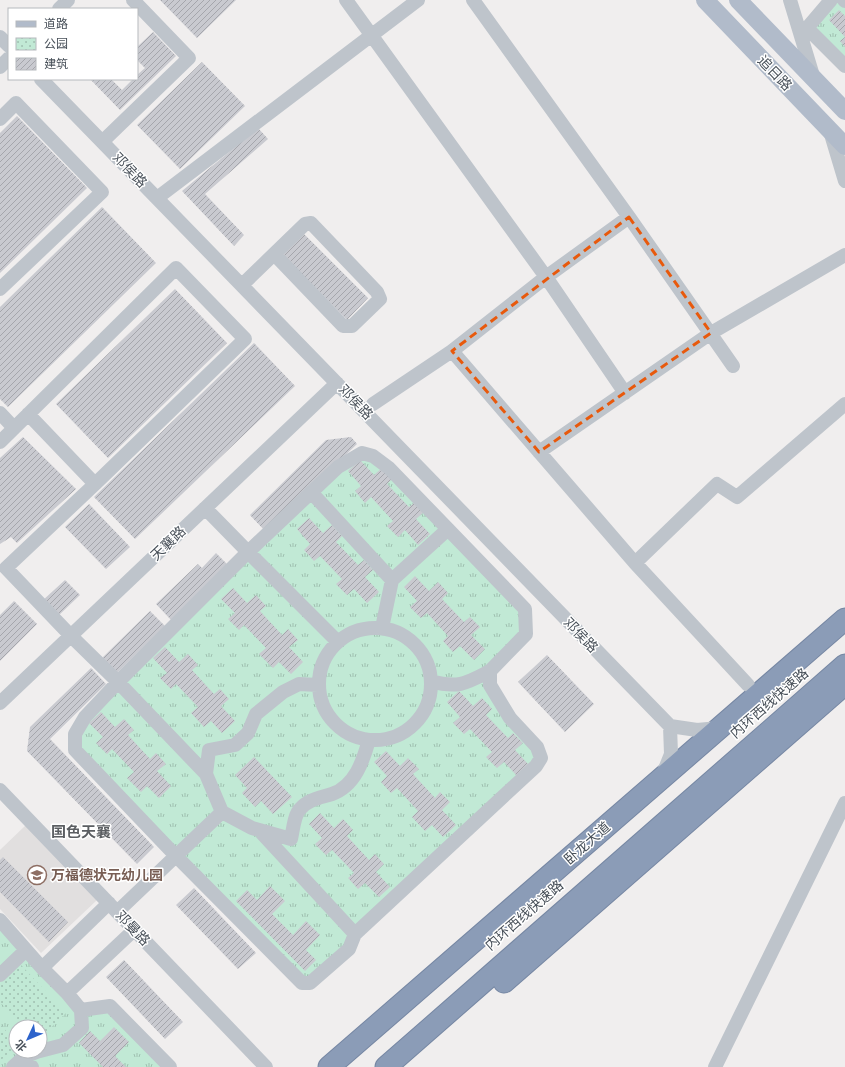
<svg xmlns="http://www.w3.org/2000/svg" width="845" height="1067" font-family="'Public Sans','Noto Sans SC',sans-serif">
	<defs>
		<pattern id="grass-tufts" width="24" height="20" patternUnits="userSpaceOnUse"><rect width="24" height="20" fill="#c1e9d5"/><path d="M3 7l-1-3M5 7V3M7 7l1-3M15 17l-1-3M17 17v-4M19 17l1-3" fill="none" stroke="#9fbfb0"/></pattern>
		<pattern id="park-dots" width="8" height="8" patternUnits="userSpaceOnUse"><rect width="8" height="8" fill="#c1e9d5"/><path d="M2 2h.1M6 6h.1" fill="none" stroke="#9fbfb0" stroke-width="1.8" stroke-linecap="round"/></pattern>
		<pattern id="building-hatch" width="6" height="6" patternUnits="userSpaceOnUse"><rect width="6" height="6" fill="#c9cad0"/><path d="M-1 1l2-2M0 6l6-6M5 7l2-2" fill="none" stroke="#a5a6ac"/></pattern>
	</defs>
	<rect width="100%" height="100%" fill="#f0eeee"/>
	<path fill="#e1dfdf" d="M26,825L97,900L41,953L0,909V850Z"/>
	<path fill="url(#grass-tufts)" fill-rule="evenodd" d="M831,0H845V66L807,28Z
		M373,456L525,609L526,634L490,671V685L541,758L310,983L75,750L85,717L338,467Z
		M0,920L81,1010L110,1006L170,1067H0ZM16,1027H40V1051H16Z"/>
	<path fill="url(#park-dots)" d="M21,965L66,1013L40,1038V1027H23L0,1002V985Z
		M0,1024L16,1042V1046L0,1061Z"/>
	<path fill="url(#building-hatch)" d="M160,0H236L197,38Z
		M839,10L845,16V47L840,41L845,37L829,20Z
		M153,32L176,56L120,110L90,79H111L122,90L133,79H137V75L145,68L137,60V47Z
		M202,62L245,106L180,169L137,125Z
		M17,116L87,188L0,273V133Z
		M258,128L268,139L205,194L244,235L234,246L182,191Z
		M102,207L156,263L8,407L0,399V307Z
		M303,233L368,298L347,320L282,254Z
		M175,289L227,343L108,458L56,404Z
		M254,343L295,386L135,539L94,497Z
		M23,437L76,489L17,543L11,537L0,544V458Z
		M351,437L357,444L266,532L250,515L326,440Z
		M360,460L374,475L383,467L393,478L387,484L409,507L415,502L424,512L416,519L430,534L418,545L405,530L398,537L387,526L393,521L371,497L365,503L355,491L361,486L348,471Z
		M89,504L130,547L106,569L65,527Z
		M309,518L323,533L332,525L342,536L336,542L358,565L364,560L373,570L365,577L379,592L367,603L354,589L347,595L336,584L342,579L320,556L314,561L304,550L310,544L297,529Z
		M216,553L229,566L172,621L156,604L198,564L202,568Z
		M415,576L429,591L438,582L448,593L442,599L464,622L470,617L480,627L471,635L485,649L474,660L460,646L453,652L443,641L448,636L427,613L421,618L410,607L417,601L404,587Z
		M65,580L80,595L57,617L42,601Z
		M233,588L247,603L256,595L266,606L260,611L282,635L288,629L298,640L289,647L303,662L291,674L279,662L273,668L259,654L266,648L244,625L239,630L228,619L235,613L221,599Z
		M14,601L37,624L0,661V615Z
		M150,611L165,626L116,674L101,659Z
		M165,647L179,662L188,654L198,665L192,670L214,694L220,689L229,699L221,706L235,721L222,733L211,721L204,727L191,713L198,707L176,684L171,689L160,678L167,673L153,658Z
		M547,655L594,704L565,732L518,682Z
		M91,668L106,684L50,739L154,847L137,864L27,751L30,727Z
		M459,691L473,706L482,698L492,709L486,715L508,738L513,733L523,743L515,750L529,765L517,776L504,762L497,768L486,757L492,752L470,729L464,734L453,723L460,717L447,702Z
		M101,712L115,727L124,719L134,730L128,735L150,759L156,753L166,764L157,771L171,786L159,798L147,786L141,792L127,778L134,772L112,749L107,754L96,743L103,737L89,723Z
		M386,751L400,766L408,758L419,769L413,774L435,798L440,792L450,802L442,810L456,825L443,837L432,825L425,831L412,817L418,811L397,788L391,793L381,782L387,776L374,762Z
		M254,757L292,797L273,814L261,801L255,807L242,793L247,788L235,775Z
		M320,813L334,828L343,819L353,830L347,836L369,860L375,854L384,864L376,872L390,887L379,897L365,883L358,889L348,878L354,873L332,850L326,855L315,844L322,838L309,824Z
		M3,857L68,922L49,942L0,892V860Z
		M270,886L285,901L272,914L293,935L306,921L320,935L306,950L316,960L305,971L236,901L247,890L257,900Z
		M194,888L256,953L238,969L176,905Z
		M124,960L183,1022L165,1039L106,977Z
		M114,1027L129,1042L115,1056L126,1067H103L79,1043L90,1031L100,1041Z"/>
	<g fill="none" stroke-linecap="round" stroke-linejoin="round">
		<defs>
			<path id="highway" d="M504,982L845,684
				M329,1067L845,619
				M386,1067L845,665"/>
		</defs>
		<use href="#highway" stroke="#7687a3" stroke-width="23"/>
		<path stroke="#bec4cb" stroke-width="14" d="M346,0L546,277L625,393
			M473,0L629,217L733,366
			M790,0L814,79
			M844,0L845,1
			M59,9L68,0
			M807,28L845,66
			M802,34L831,0
			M0,37L9,46
			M0,67L9,58
			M41,79L670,726
			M0,119L16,103L102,192L0,289
			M830,131L845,181
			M102,142L189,58L133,0
			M157,198L418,0
			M629,217L546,277L452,351L635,563L748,685
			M242,285L305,224L311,223L377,292L380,299L352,326H343L274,254
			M373,404L452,351
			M0,413L14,428
			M0,442L176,268L245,339L95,484L28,414
			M539,452L711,333L845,255
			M95,484L6,568L71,636L118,682L85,717L75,734V750L176,856L302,983H310L349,949L355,934
			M311,492L392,580
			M205,508L248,552L118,682L206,774
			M635,563L717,484L737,497L845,404
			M319 684a56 56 0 1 1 112 0a56 56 0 1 1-112 0Z
			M382,628L392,580L448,529
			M431,681C458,689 467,683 490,671
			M0,703L337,383
			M663,774L671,754L670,726L697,730L719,728
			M0,790L266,1067
			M222,812L206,774L209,750L235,745L248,733L256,714L283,692L299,684L318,685
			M259,830L355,934L536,766L541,758L537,747L510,718L490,685V671L526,634L525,609L389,468L373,456L362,453L338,467L248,552L338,642
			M109,903L42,968L67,993L134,930
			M117,912L222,812L252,828L291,839C293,831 294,815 300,809C309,799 320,798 332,794C355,786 363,761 369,740
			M0,920L42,968
			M0,975L26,950
			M81,1010L110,1006L170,1067
			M40,1051L63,1045L82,1028L81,1010L67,993
			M13,1067L24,1057
			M32,1067L24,1057L39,1051
			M715,1067L845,803"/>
		<path stroke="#b1bbca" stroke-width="18" d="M705,0L845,146
			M738,0L845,111"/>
		<use href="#highway" stroke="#8b9cb7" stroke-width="21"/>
	</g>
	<path fill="none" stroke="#e8590c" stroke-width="3" stroke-dasharray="8 5" stroke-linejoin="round" d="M629,217L711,333L539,452L452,351Z"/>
	<defs>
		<symbol id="school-ring" viewBox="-11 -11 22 22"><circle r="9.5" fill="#fff" stroke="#8d6e63" stroke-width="1.5"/><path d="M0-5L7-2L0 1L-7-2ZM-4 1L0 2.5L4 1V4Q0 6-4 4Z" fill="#8d6e63"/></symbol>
	</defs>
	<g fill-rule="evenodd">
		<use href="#school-ring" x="26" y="864" width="22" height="22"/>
	</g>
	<g text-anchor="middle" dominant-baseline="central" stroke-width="3" stroke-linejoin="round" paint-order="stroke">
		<g font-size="14" fill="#485059" stroke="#fff">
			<text transform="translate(775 73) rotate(46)">追日路</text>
			<text transform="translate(130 170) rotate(46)">邓侯路</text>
			<text transform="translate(356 402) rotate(46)">邓侯路</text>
			<text transform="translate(168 543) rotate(-44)">天襄路</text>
			<text transform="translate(581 635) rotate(46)">邓侯路</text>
			<text transform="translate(769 703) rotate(-41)">内环西线快速路</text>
			<text transform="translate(587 843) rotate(-41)">卧龙大道</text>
			<text transform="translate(524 915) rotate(-41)">内环西线快速路</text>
			<text transform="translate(133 928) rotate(46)">邓曼路</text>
		</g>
		<g font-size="14" font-weight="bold" fill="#785e54" stroke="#fff" text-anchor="start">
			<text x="51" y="875">万福德状元幼儿园</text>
		</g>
		<g font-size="15" font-weight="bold" fill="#5b5e62" stroke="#fff">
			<text x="81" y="831">国色天襄</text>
		</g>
	</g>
	<rect x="8" y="8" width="130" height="72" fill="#ffffff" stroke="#b6b9bd"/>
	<rect x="16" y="21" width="20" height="6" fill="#b1bbca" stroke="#b6b9bd"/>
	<text x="44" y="28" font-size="12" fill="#485059">道路</text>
	<rect x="16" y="38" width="20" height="12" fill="url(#park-dots)" stroke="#b6b9bd"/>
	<text x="44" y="48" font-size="12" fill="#485059">公园</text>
	<rect x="16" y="58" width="20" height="12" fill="url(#building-hatch)" stroke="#b6b9bd"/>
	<text x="44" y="68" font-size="12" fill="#485059">建筑</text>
	<g transform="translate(28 1039) rotate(226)"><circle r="19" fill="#ffffff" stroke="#b6b9bd"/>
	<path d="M0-3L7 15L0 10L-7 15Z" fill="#2d63cb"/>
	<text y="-6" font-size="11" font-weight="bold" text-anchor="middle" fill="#485059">北</text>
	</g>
</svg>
